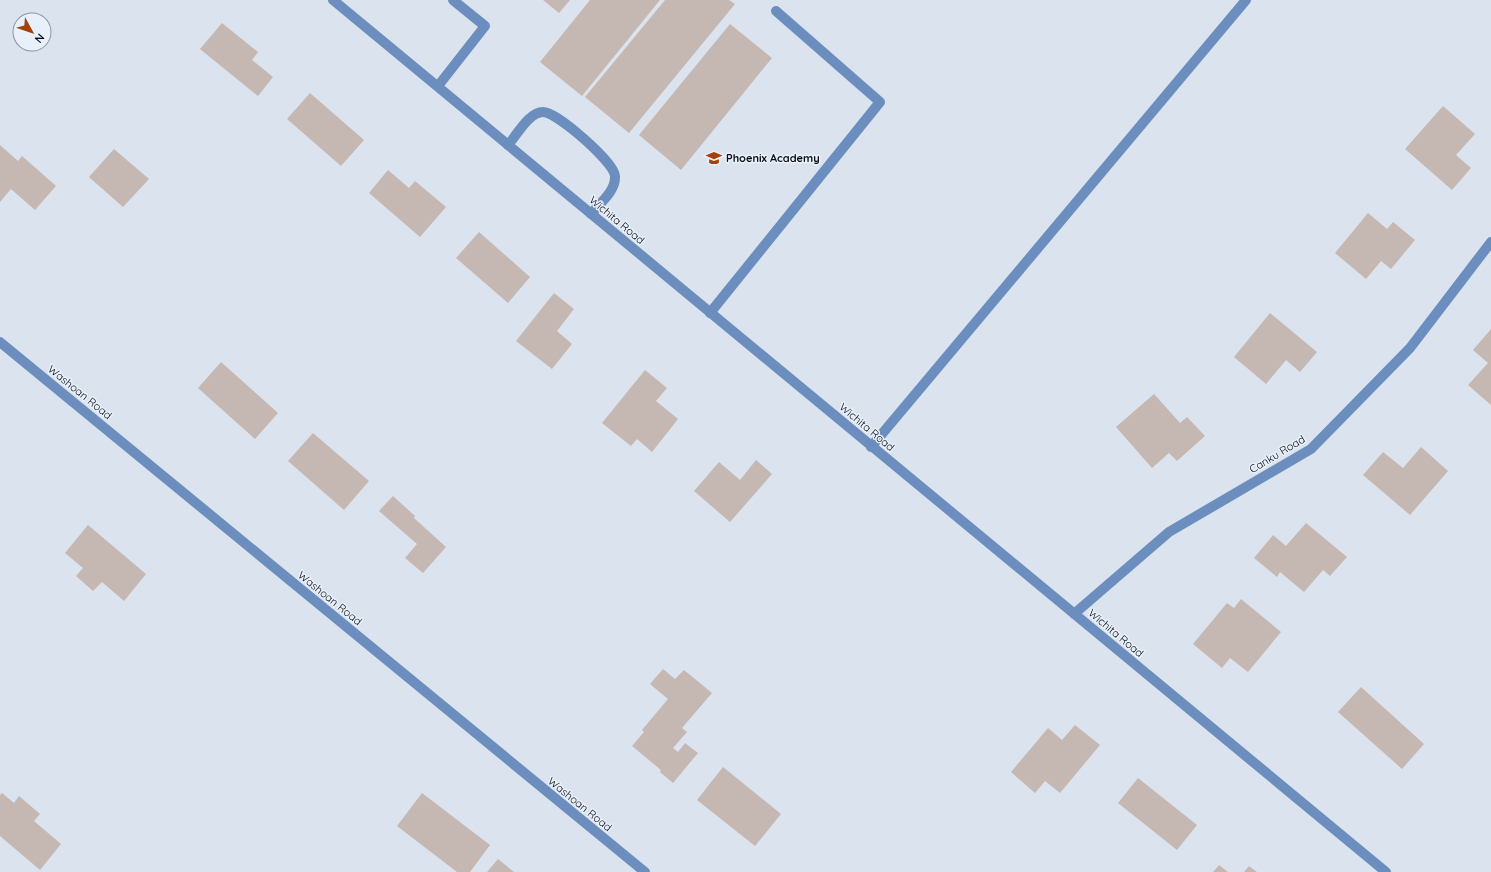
<svg xmlns="http://www.w3.org/2000/svg" width="1491" height="872" font-family="Quicksand,sans-serif">
	<rect width="100%" height="100%" fill="#dbe3ee"/>
	<path fill="#c5b7b2" d="M543,0H570L559,13Z
		M590,0H660L582,96L540,62Z
		M665,0H729L735,4L629,133L585,97Z
		M222,23L258,52L252,60L273,77L258,96L200,49Z
		M730,24L772,58L681,170L639,135Z
		M310,93L364,140L341,166L287,119Z
		M1443,106L1475,134L1456,155L1471,168L1452,190L1405,149Z
		M0,145L18,161L22,156L56,186L35,210L11,189L0,202Z
		M114,149L149,179L123,207L89,177Z
		M388,170L409,188L415,181L446,207L420,237L369,193Z
		M1368,213L1387,229L1393,222L1415,240L1391,269L1381,261L1366,279L1335,253Z
		M479,232L530,277L508,303L456,258Z
		M554,293L574,309L557,331L572,344L552,369L516,341Z
		M1270,313L1317,352L1300,372L1286,360L1266,384L1234,357Z
		M1491,329V405L1468,385L1488,363L1473,350Z
		M221,362L278,413L255,439L198,388Z
		M645,370L667,388L656,401L678,419L652,452L637,439L631,446L602,423Z
		M1154,394L1180,423L1187,417L1205,436L1177,461L1169,453L1152,468L1116,427Z
		M313,433L369,481L344,510L288,461Z
		M1421,447L1448,471L1410,515L1363,475L1383,452L1403,468Z
		M756,460L772,474L730,522L694,491L719,462L740,480Z
		M393,496L415,516L414,518L446,547L423,573L405,558L417,544L379,511Z
		M1306,523L1347,557L1330,576L1323,570L1304,592L1280,572L1277,577L1254,558L1273,535L1286,546Z
		M88,525L146,574L124,601L102,582L93,591L76,576L83,568L65,553Z
		M1241,599L1281,632L1248,672L1230,658L1222,668L1193,644L1227,603L1234,608Z
		M663,669L675,679L684,670L712,693L682,728L687,732L673,748L678,752L685,743L698,753L673,783L660,772L661,770L632,746L644,732L642,730L668,699L650,684Z
		M1361,687L1424,744L1402,769L1338,712Z
		M1075,725L1100,745L1060,793L1045,781L1035,793L1011,772L1048,728L1062,740Z
		M723,767L781,814L755,846L697,800Z
		M1138,778L1197,825L1177,850L1118,803Z
		M2,793L14,803L19,796L40,814L34,821L61,844L40,870L0,836V795Z
		M422,793L490,845L470,872H457L397,826Z
		M498,859L514,872H487Z
		M1219,865L1228,872H1213Z
		M1249,866L1257,872H1244Z"/>
	<g fill="none" stroke-linecap="round" stroke-linejoin="round">
		<path stroke="#6c8ebe" stroke-width="10" d="M438,86L485,26L453,0
			M508,145C517,135 529,112 543,112C557,112 614,162 615,176C616,191 600,203 591,214
			M710,313L880,102L776,11"/>
		<path stroke="#6c8ebe" stroke-width="10" d="M333,0L1386,872
			M0,342L645,872
			M871,447L1246,0
			M1074,614L1169,532L1311,449L1410,348L1491,242"/>
	</g>
	<defs>
		<symbol id="school-bare" viewBox="-9 -9 18 18"><path d="M0-5L7-2L0 1L-7-2ZM-4 1L0 2.5L4 1V4Q0 6-4 4Z" fill="#a44109" stroke="#e8f0fb" stroke-width="2.5" paint-order="stroke"/></symbol>
	</defs>
	<g fill-rule="evenodd">
		<use href="#school-bare" x="703" y="147" width="22" height="22"/>
	</g>
	<g text-anchor="middle" dominant-baseline="central" stroke-width="3" stroke-linejoin="round" paint-order="stroke">
		<g font-size="11" font-weight="bold" fill="#0b0d11" stroke="#e8f0fb" text-anchor="start">
			<text x="726" y="158">Phoenix Academy</text>
		</g>
		<g font-size="11" fill="#0b0d11" stroke="#e8f0fb">
			<text transform="translate(617 220) rotate(40)">Wichita Road</text>
			<text transform="translate(80 392) rotate(39)">Washoan Road</text>
			<text transform="translate(867 427) rotate(40)">Wichita Road</text>
			<text transform="translate(1277 454) rotate(-31)">Canku Road</text>
			<text transform="translate(330 598) rotate(39)">Washoan Road</text>
			<text transform="translate(1116 633) rotate(40)">Wichita Road</text>
			<text transform="translate(580 804) rotate(39)">Washoan Road</text>
		</g>
	</g>
	<g transform="translate(32 32) rotate(130)"><circle r="19" fill="#e8f0fb" stroke="#90959d"/>
	<path d="M0-3L7 15L0 10L-7 15Z" fill="#a44109"/>
	<text y="-6" font-size="11" font-weight="bold" text-anchor="middle" fill="#0b0d11">N</text>
	</g>
</svg>
